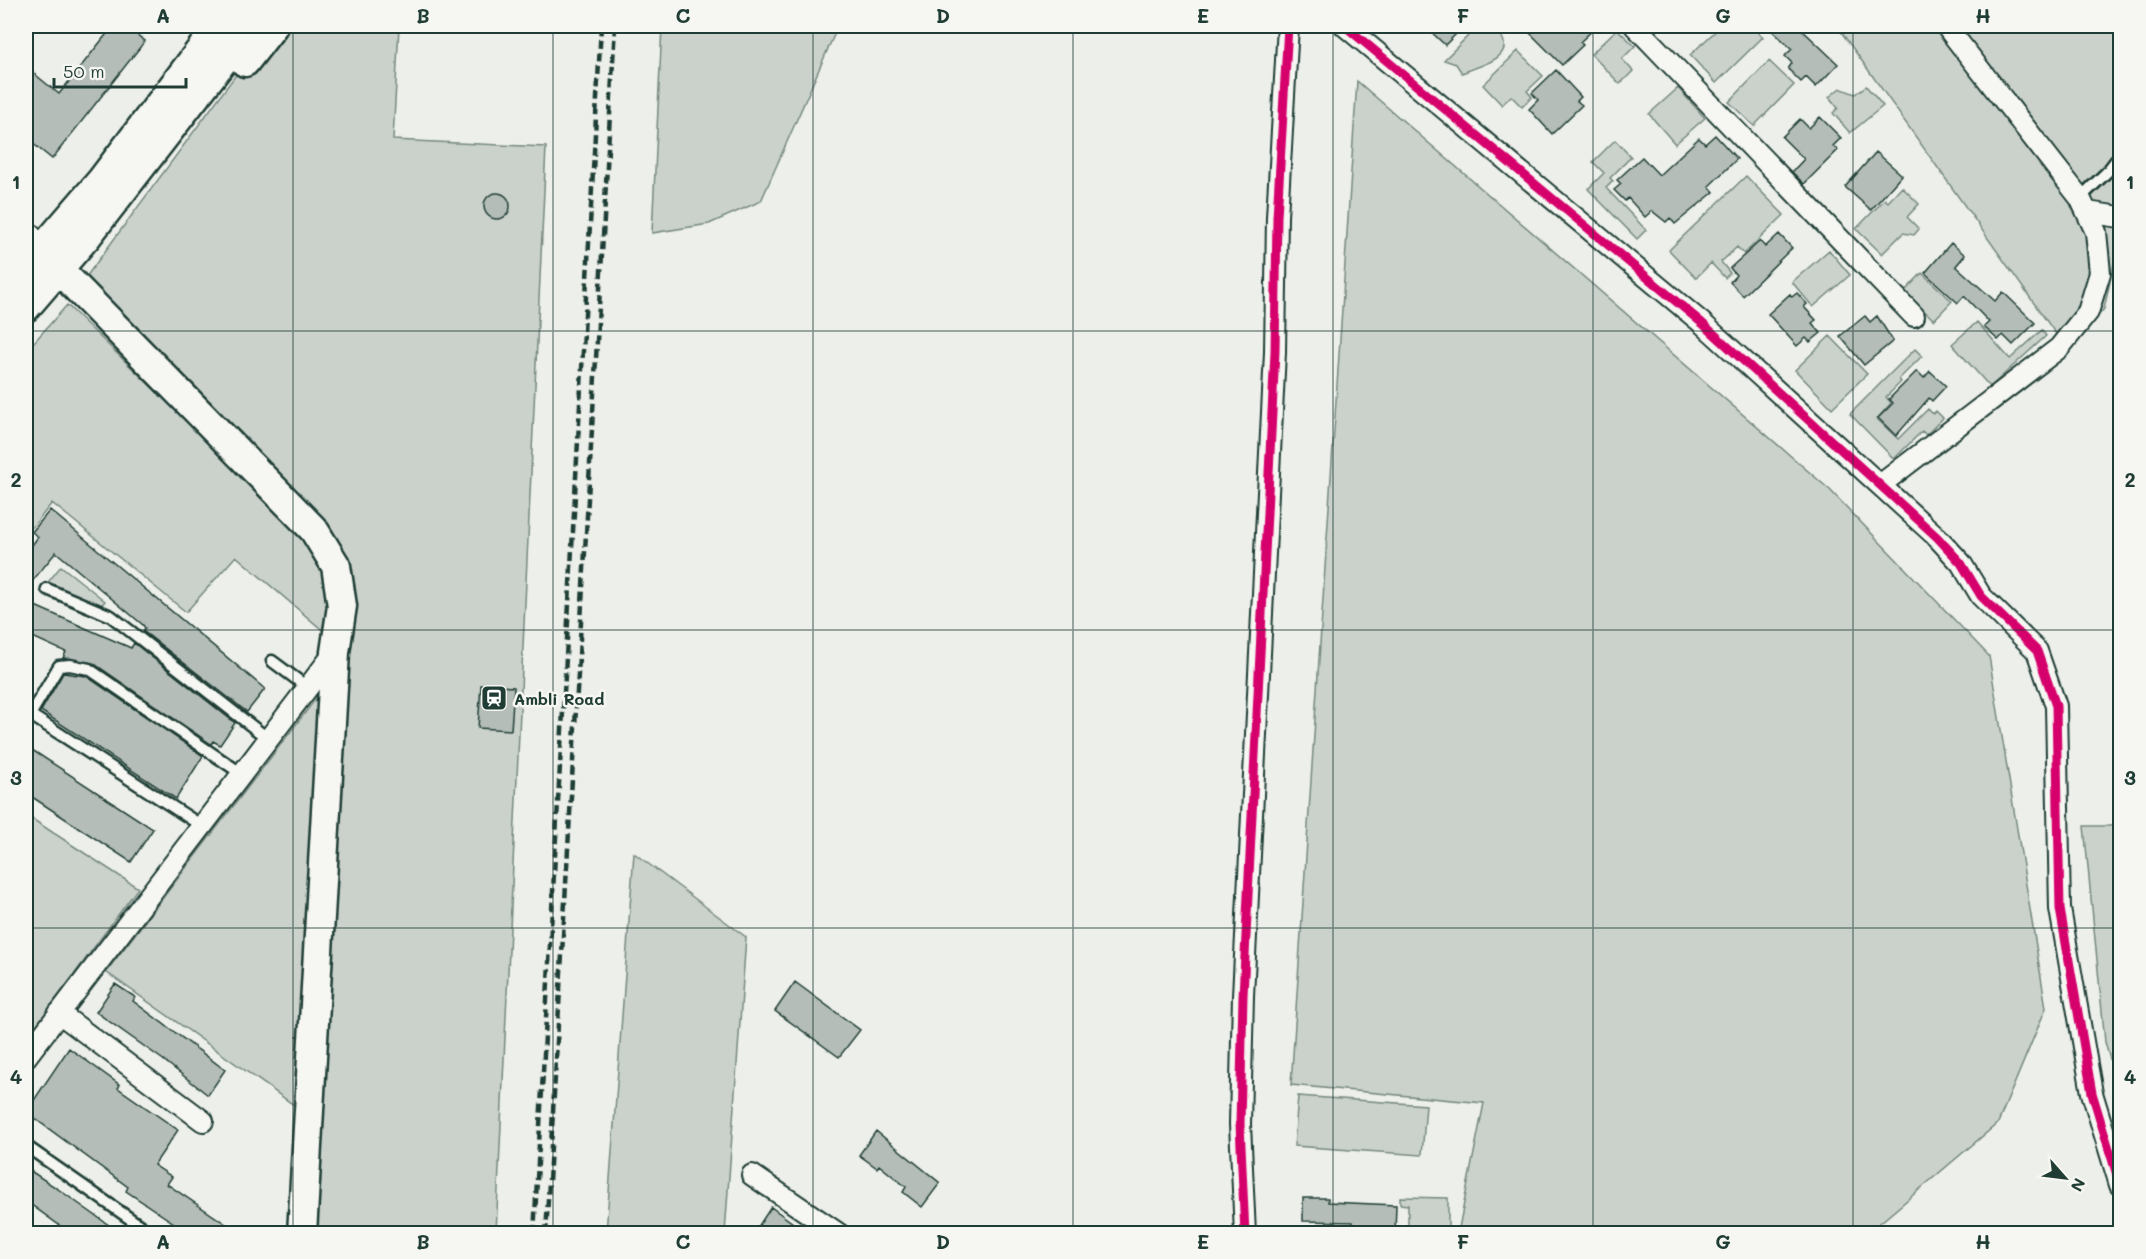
<svg xmlns="http://www.w3.org/2000/svg" width="2146" height="1259" font-family="Mali,sans-serif">
	<rect width="100%" height="100%" fill="#edefea"/>
	<filter id="ink" filterUnits="userSpaceOnUse"><feTurbulence type="fractalNoise" baseFrequency=".0167" numOctaves="2"/><feDisplacementMap in="SourceGraphic" scale="12" xChannelSelector="R" yChannelSelector="G"/><feConvolveMatrix kernelMatrix="1 2 1 2 8 2 1 2 1" color-interpolation-filters="sRGB"/></filter>
	<g filter="url(#ink)">
		<path fill="#cbd2cc" stroke="#758880" stroke-width="1.5" d="M272,26H399L393,140L546,147L496,1233H305L338,566L86,277Z
			M662,26H838L761,201L709,224L652,233Z
			M1482,26C1490,26 1498,28 1502,37C1514,60 1476,66 1462,73L1456,64L1444,60L1475,29Z
			M1721,26H1752L1763,37L1716,83L1690,55Z
			M1837,26H2120V237L2104,309L2068,351Z
			M1617,29L1635,46L1622,59L1633,71L1620,84L1591,54Z
			M1518,51L1543,76L1527,91L1532,97L1522,107L1511,96L1502,105L1483,85Z
			M1769,61L1794,85L1754,126L1729,102Z
			M1357,81L1830,490L1989,656L2046,1008L1998,1123L1868,1233H1458L1484,1103L1291,1085Z
			M1866,86L1883,106L1850,133L1833,113L1838,108L1829,97L1840,88L1855,94Z
			M1678,88L1705,118L1675,144L1649,114Z
			M1615,140L1631,157L1610,178L1613,181L1606,188L1646,230L1637,239L1588,189L1604,173L1593,162Z
			M1746,176L1784,215L1744,254L1737,247L1721,262L1730,273L1725,278L1711,263L1696,278L1669,250Z
			M1902,187L1919,204L1907,217L1919,229L1914,235L1903,233L1882,254L1856,229L1885,199L1888,202Z
			M1829,250L1850,275L1813,307L1792,282Z
			M1922,273L1952,301L1934,320L1904,292Z
			M67,305L307,538C330,575 335,589 327,634L236,556L186,612L52,503L26,535V351Z
			M1977,322L2010,359L2042,330L2046,336L1990,387L1952,344Z
			M1830,336L1867,374L1832,408L1795,370Z
			M1915,349L1922,356L1899,379L1901,382L1886,397L1891,403L1877,419L1898,439L1928,409L1933,414L1936,411L1943,418L1926,435L1922,431L1894,459L1850,414Z
			M61,566L105,601L98,609L45,586Z
			M321,692L301,1110L106,972Z
			M26,815L138,888L27,1038L26,1037Z
			M2084,826H2120V1095L2105,1042Z
			M634,853L746,937L725,1233H606Z
			M1298,1096L1426,1105L1422,1155L1294,1146Z
			M1400,1197L1448,1198V1233H1408V1205L1400,1204Z"/>
		<path fill="#b4bdb8" stroke="#1f3d34" stroke-width="1.5" d="M113,26H125L145,41L52,159L26,138V67L59,94Z
			M1425,26H1464L1445,45Z
			M1523,26H1597L1580,42L1583,45L1562,65Z
			M1767,26H1798L1838,64L1816,87L1806,77L1801,82L1788,69L1792,63L1785,56L1792,49Z
			M1556,70L1581,97L1577,101L1582,105L1552,134L1529,109L1538,100L1532,93Z
			M1820,117L1841,138L1833,146L1838,150L1804,184L1792,172L1804,159L1782,137L1800,119L1809,128Z
			M1715,135L1737,159L1709,186L1714,192L1675,224L1670,218L1666,222L1652,211L1645,217L1628,198L1625,201L1614,190L1621,184L1617,180L1642,157L1659,175L1699,138L1705,144Z
			M1876,152L1902,175L1871,210L1845,187Z
			M484 206a13 13 0 1 1 26 0a13 13 0 1 1-26 0Z
			M1779,234L1792,248L1743,296L1730,282L1736,275L1730,268L1760,241L1765,247Z
			M1951,243L1965,255L1956,266L1995,301L2003,292L2035,323L2013,345L2003,335L1998,340L1984,327L1989,322L1964,296L1958,303L1925,273Z
			M1797,293L1807,304L1804,307L1816,320L1812,323L1821,333L1810,342L1806,338L1797,346L1768,314L1790,294L1792,297Z
			M1865,316L1870,322L1877,316L1893,341L1864,365L1840,336Z
			M1917,371L1924,378L1930,371L1946,386L1932,401L1929,398L1896,436L1878,418L1893,403L1889,399Z
			M50,510L265,689L247,712L143,631L145,628L143,625L56,552L26,589V553L38,537L32,532Z
			M26,602L131,648L134,643L235,723L220,745L213,741L211,744L93,663L63,658L66,652L26,634Z
			M63,673L86,676L203,756L176,799L41,711Z
			M481,685L514,687L511,730L478,728Z
			M26,746L153,829L131,862L26,793Z
			M795,982L860,1030L839,1057L775,1011Z
			M115,984L135,997L133,1001L225,1070L208,1095L162,1059L96,1012Z
			M69,1048L120,1085L118,1088L178,1130L154,1165L172,1177L167,1184L239,1233H189L126,1191L128,1187L26,1112Z
			M876,1131L940,1183L922,1207L903,1192L906,1187L879,1165L877,1168L859,1155Z
			M26,1168L58,1189L120,1233H70L26,1201Z
			M1303,1198H1328V1202L1396,1205L1395,1233H1352L1353,1222L1303,1221Z
			M771,1207L793,1223L787,1233H754Z"/>
		<g fill="none" stroke-linecap="round" stroke-linejoin="round">
			<defs>
				<path id="lane" d="M2080,198L2107,172L2120,155
					M47,589L111,616L267,738
					M272,661L307,687
					M26,712L202,826
					M30,715L59,666L70,665L89,669L242,774
					M26,1146L152,1234"/>
				<path id="street" d="M1345,26L1702,323L1937,537L1961,563L1981,596L2037,651L2056,706L2060,909L2092,1093L2120,1185
					M1635,26L1914,316
					M2087,212L2120,217
					M1880,485L2059,348L2088,312L2100,273L2096,232L2080,198L1946,26
					M59,1013L203,1121
					M26,1057L335,652
					M752,1175L839,1234
					M1245,1234L1240,1124L1243,996L1275,352L1277,217L1288,26"/>
				<path id="secondary" d="M245,62L273,26
					M26,236L314,530L336,566L342,606L335,652L302,1234
					M26,268L101,181L219,26
					M26,307L88,235L250,26"/>
			</defs>
			<use href="#lane" stroke="#1f3d34" stroke-width="15"/>
			<use href="#street" stroke="#1f3d34" stroke-width="24"/>
			<use href="#secondary" stroke="#1f3d34" stroke-width="33"/>
			<use href="#lane" stroke="#f6f6f2" stroke-width="10"/>
			<use href="#street" stroke="#f6f6f2" stroke-width="20"/>
			<use href="#secondary" stroke="#f6f6f2" stroke-width="28"/>
			<path stroke="#1f3d34" stroke-width="4.5" stroke-dasharray="9 4.5" stroke-linecap="butt" d="M534,1234L601,26
				M546,1234L615,26"/>
			<defs>
				<path id="cycleway" d="M1345,26L1702,323L1937,537L1961,563L1981,596L2037,651L2056,706L2060,909L2092,1093L2120,1185
					M1245,1234L1240,1124L1243,996L1275,352L1277,217L1288,26"/>
			</defs>
			<use href="#cycleway" stroke="#f6f6f2" stroke-width="13"/>
			<use href="#cycleway" stroke="#d6006c" stroke-width="9"/>
		</g>
	</g>
	<path fill="none" stroke="#1f3d34" stroke-width="1.5" stroke-opacity="0.55" d="M293,26V1234M553,26V1234M813,26V1234M1073,26V1234M1333,26V1234M1593,26V1234M1853,26V1234M26,331H2120M26,630H2120M26,928H2120"/>
	<defs>
		<symbol id="station-square" viewBox="-11 -11 22 22"><rect x="-9" y="-9" width="18" height="18" rx="4" fill="#1f3d34" stroke="#f6f6f2"/><path d="M-3-6H3Q5-6 5-4V2Q5 4 3 4L4.5 6H3L1.5 4h-3L-3 6H-4.5L-3 4Q-5 4-5 2V-4Q-5-6-3-6ZM-3.5-4v3h7v-3ZM-3.5 1v1.5H-2V1ZM2 1v1.5H3.5V1Z" fill="#fff"/></symbol>
	</defs>
	<g fill-rule="evenodd">
		<use href="#station-square" x="479" y="683" width="30" height="30"/>
	</g>
	<g text-anchor="middle" dominant-baseline="central" stroke-width="5" stroke-linejoin="round" paint-order="stroke">
		<g font-size="16" font-weight="bold" fill="#1f3d34" stroke="#f6f6f2" text-anchor="start">
			<text x="514" y="698">Ambli Road</text>
		</g>
	</g>
	<rect width="2146" height="1259" fill="none" stroke="#f6f6f2" stroke-width="66"/>
	<g transform="translate(2065 1178) rotate(118)" stroke="#f6f6f2" stroke-width="4.5" paint-order="stroke">
	<path d="M0-4.5L10 22L0 15L-10 22Z" fill="#1f3d34"/>
	<text y="-9" font-size="16" font-weight="bold" text-anchor="middle" fill="#1f3d34">N</text>
	</g>
	<path d="M54 78v9h132v-9" fill="none" stroke="#1f3d34" stroke-width="3"/>
	<text x="63" y="78" font-size="18" fill="#1f3d34" stroke="#f6f6f2" stroke-width="4.5" paint-order="stroke">50 m</text>
	<rect x="33" y="33" width="2080" height="1193" fill="none" stroke="#1f3d34" stroke-width="2"/>
	<g font-size="20" text-anchor="middle" font-weight="bold" fill="#1f3d34">
		<text x="163" y="23">A</text>
		<text x="423" y="23">B</text>
		<text x="683" y="23">C</text>
		<text x="943" y="23">D</text>
		<text x="1203" y="23">E</text>
		<text x="1463" y="23">F</text>
		<text x="1723" y="23">G</text>
		<text x="1983" y="23">H</text>
		<text x="16" y="189">1</text>
		<text x="2130" y="189">1</text>
		<text x="16" y="487">2</text>
		<text x="2130" y="487">2</text>
		<text x="16" y="785">3</text>
		<text x="2130" y="785">3</text>
		<text x="16" y="1084">4</text>
		<text x="2130" y="1084">4</text>
		<text x="163" y="1249">A</text>
		<text x="423" y="1249">B</text>
		<text x="683" y="1249">C</text>
		<text x="943" y="1249">D</text>
		<text x="1203" y="1249">E</text>
		<text x="1463" y="1249">F</text>
		<text x="1723" y="1249">G</text>
		<text x="1983" y="1249">H</text>
	</g>
</svg>
